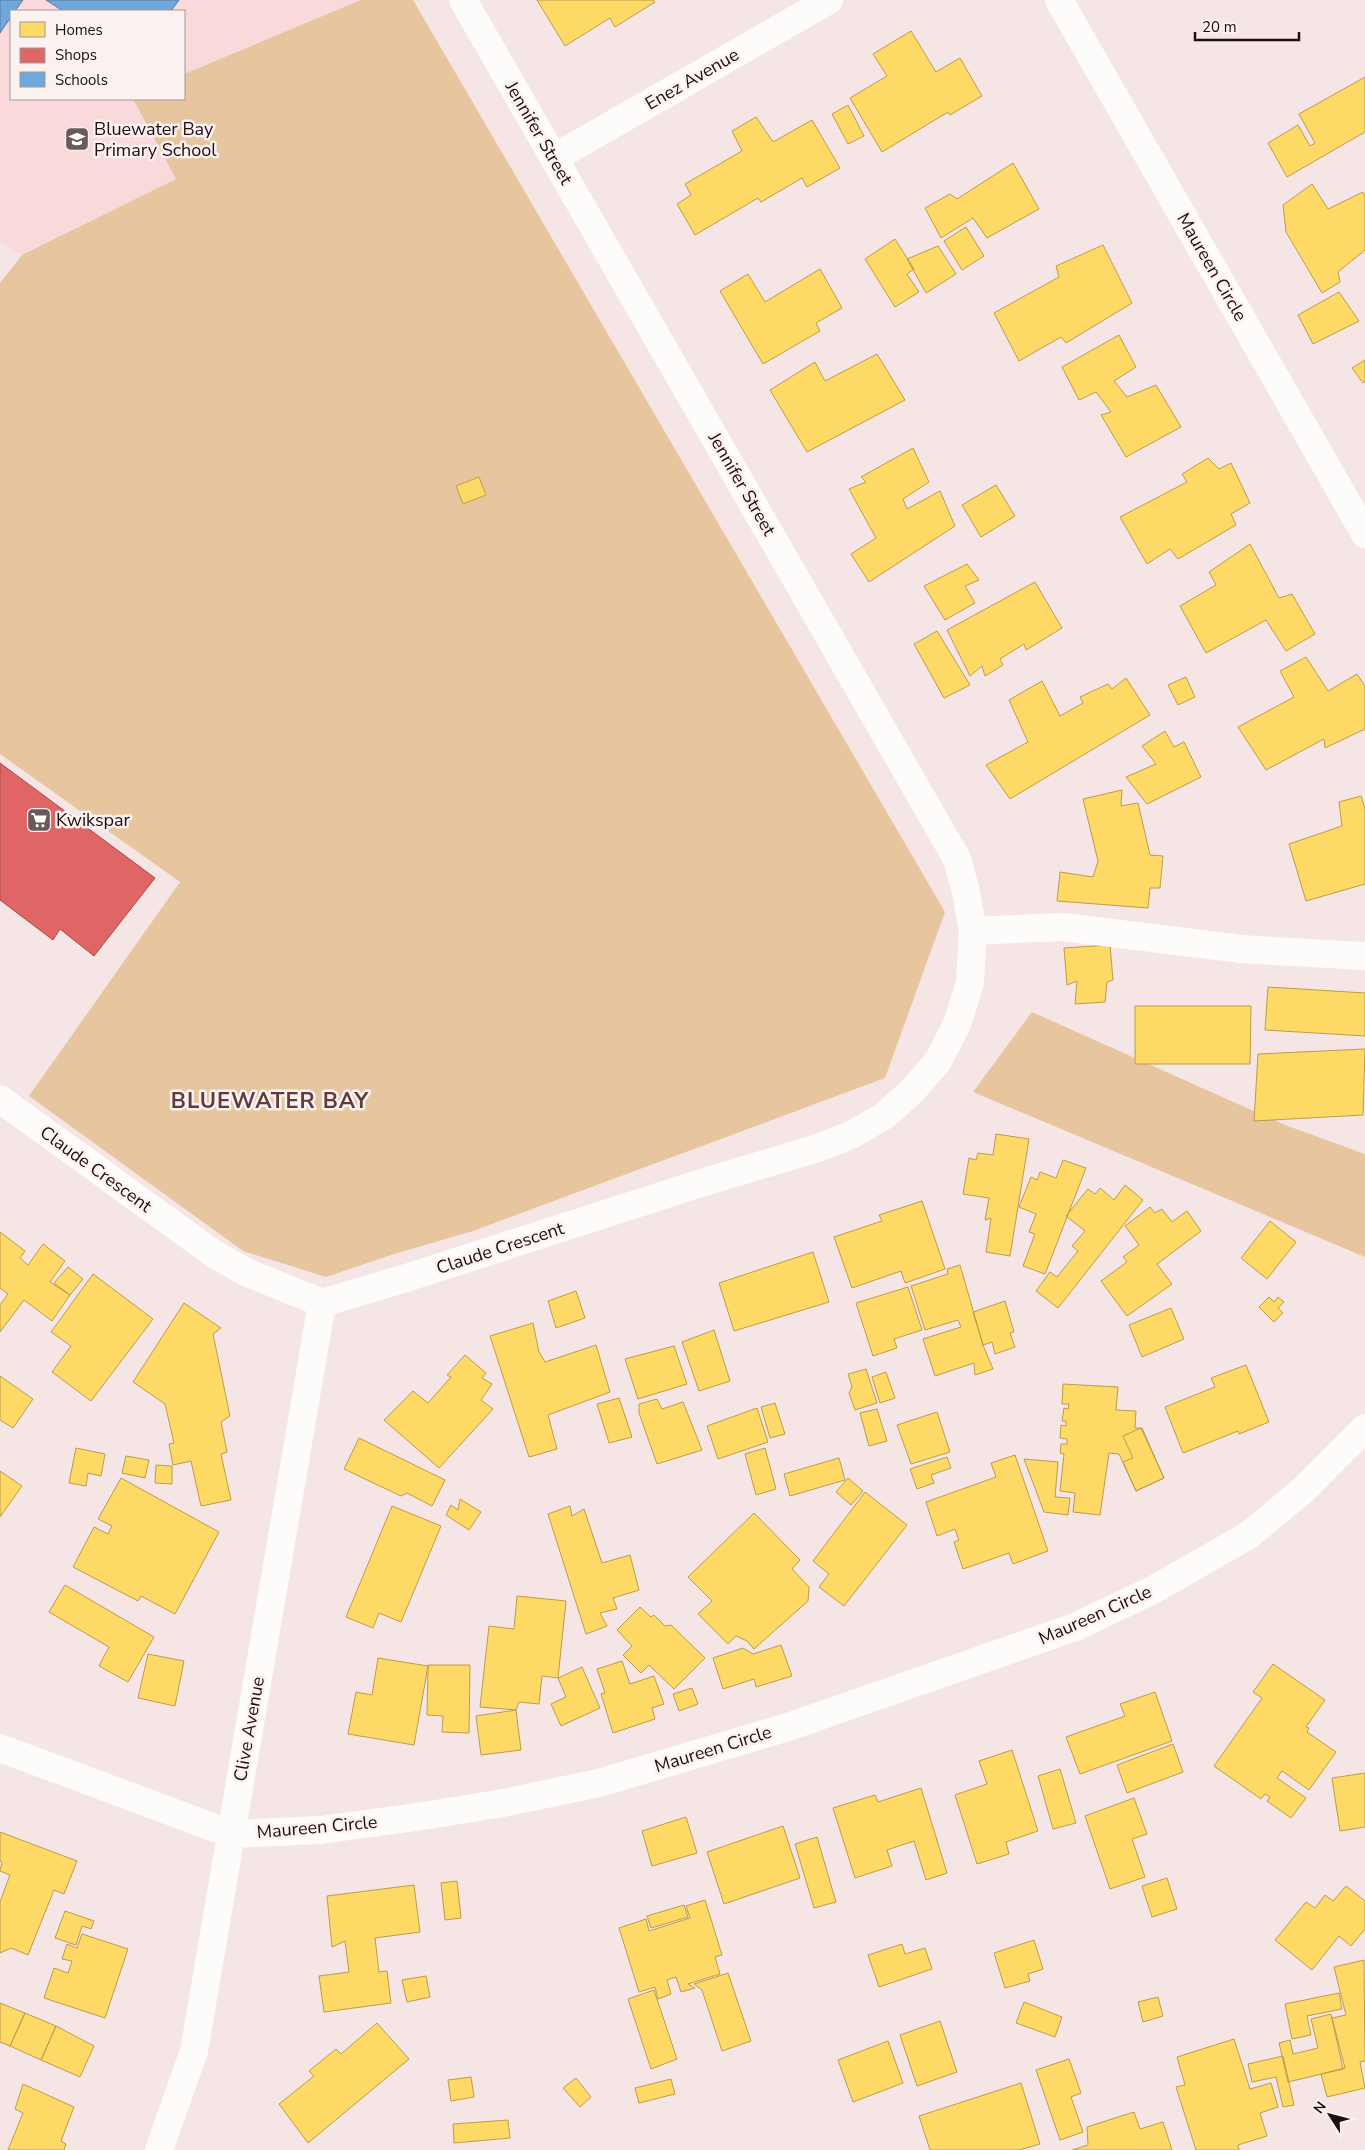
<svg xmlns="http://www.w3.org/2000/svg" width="1365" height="2150" font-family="'Nunito Sans',sans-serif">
	<rect width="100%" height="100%" fill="#f6e5e5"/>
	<path fill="#f9d9d9" d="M0,0H361L184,74V11H11V99H133L176,179L22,255L0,243Z"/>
	<path fill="#e7c69f" d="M361,0H413L945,912L885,1078L473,1231L391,1255L326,1277L243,1251L29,1096L180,882L0,754V283L22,255L176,179L133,99H184V74Z
		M1032,1012L1285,1125L1365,1154V1257L973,1092Z"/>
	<path fill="#ffd966" stroke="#bc9c4c" d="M537,0H653L655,2L615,27L610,18L565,46Z
		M911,31L936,72L960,58L982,96L950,115L948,112L882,152L850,98L887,76L873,54Z
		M1365,77V132L1287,177L1268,143L1298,125L1310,146L1315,143L1299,114Z
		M848,105L864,136L848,144L832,114Z
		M756,117L773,142L812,120L840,168L807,187L802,178L761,202L758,198L695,235L677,204L691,195L685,184L742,151L732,131Z
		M1013,163L1039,209L987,238L973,218L941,238L925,208L950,194L957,199Z
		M1312,184L1328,209L1363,192L1365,196V250L1338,272L1340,282L1322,293L1286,232L1283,205Z
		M966,227L984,256L962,270L944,241Z
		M895,239L914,269L907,274L919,292L895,307L865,259Z
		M1103,245L1132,303L1066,343L1061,337L1019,361L994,313L1059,277L1056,266Z
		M938,246L956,274L926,293L907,259Z
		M820,269L842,308L816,323L820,331L763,364L720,291L748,274L765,302Z
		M1339,292L1359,321L1313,344L1298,315Z
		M1119,335L1136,367L1114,381L1127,397L1156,385L1181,427L1126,457L1101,415L1111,412L1096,392L1079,400L1062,367Z
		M877,354L905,400L807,452L770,390L815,362L825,381Z
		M1365,360V381L1363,383L1352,368Z
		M913,448L929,482L903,499L907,509L940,491L955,526L869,582L851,554L876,538L849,489L866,482L861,477Z
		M1208,458L1219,469L1231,463L1250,503L1231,514L1236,525L1178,559L1170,549L1147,564L1120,517L1187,482L1182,474Z
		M479,477L486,495L463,504L456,486Z
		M996,485L1015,516L981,537L962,505Z
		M1250,544L1279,598L1292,594L1315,634L1286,651L1266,620L1206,653L1180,606L1216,585L1209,572Z
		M967,564L979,580L965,586L975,603L945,620L924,586Z
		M1035,582L1062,628L1026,650L1024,644L1000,659L1003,665L985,676L982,666L970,676L947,630Z
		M937,631L970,685L944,698L914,644Z
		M1306,657L1328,691L1357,674L1365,686V729L1325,748L1324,739L1266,770L1238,727L1294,697L1280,671Z
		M1186,677L1195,697L1178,705L1168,685Z
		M1126,678L1150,715L1010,799L986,765L1028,742L1009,700L1042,681L1060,716L1083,703L1080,697L1108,684L1112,689Z
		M1165,731L1174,747L1184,742L1201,777L1147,804L1126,777L1156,764L1142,746Z
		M1122,790L1121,806L1138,803L1150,855L1163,856L1160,888H1150L1148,908L1057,901L1060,872L1093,877L1098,861L1083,799Z
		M1361,796L1365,809V884L1306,901L1289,844L1342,826L1339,802Z
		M1110,945L1113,980L1107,982L1105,1002L1075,1004L1077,981L1067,985L1064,948Z
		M1268,987L1365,993V1036L1265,1030Z
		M1135,1006H1251L1250,1064H1135Z
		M1365,1049L1363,1115L1254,1121L1258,1054Z
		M996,1134L1029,1139L1010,1256L986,1252L991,1218L985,1220L989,1198L963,1194L969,1158L976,1160L978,1153L993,1155Z
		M1063,1160L1086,1168L1045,1274L1023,1266L1035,1234L1029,1232L1036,1214L1019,1207L1031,1177L1037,1180L1040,1172L1056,1178Z
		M1125,1185L1143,1200L1058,1308L1036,1291L1050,1272L1057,1277L1078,1251L1072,1246L1085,1231L1066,1216L1088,1189L1095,1194L1100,1188L1114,1200Z
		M922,1201L945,1269L905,1283L901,1271L852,1288L834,1237L882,1221L879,1215Z
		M1150,1207L1155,1213L1162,1209L1172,1222L1187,1211L1201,1231L1157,1264L1172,1284L1127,1316L1101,1281L1127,1262L1123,1257L1139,1245L1125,1226Z
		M1270,1221L1296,1242L1267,1279L1241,1258Z
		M0,1232L25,1251L20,1258L28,1265L43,1244L65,1261L50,1282L70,1295L52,1321L24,1300L0,1332V1305L8,1294L0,1288Z
		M813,1252L829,1302L734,1331L719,1283Z
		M960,1265L983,1345L993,1369L975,1375L974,1363L935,1376L923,1339L961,1327L958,1320L925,1330L911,1286L948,1274L947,1269Z
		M68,1267L83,1279L70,1295L54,1283Z
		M93,1274L153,1319L91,1401L52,1372L71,1346L51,1332Z
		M908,1287L922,1330L894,1339L897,1348L873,1356L856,1303Z
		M576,1291L585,1318L556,1328L548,1301Z
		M1269,1297L1274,1302L1278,1297L1284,1302L1278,1308L1283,1313L1274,1322L1259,1307Z
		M1005,1301L1014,1332L1010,1333L1015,1347L995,1354L992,1342L983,1345L973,1312Z
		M184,1303L221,1328L213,1334L230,1416L221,1422L227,1452L221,1454L231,1500L201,1506L191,1461L173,1465L169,1444L174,1443L165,1404L133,1382Z
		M1171,1308L1184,1339L1142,1357L1129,1325Z
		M533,1323L539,1352L545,1362L596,1345L610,1392L548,1415L557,1449L529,1457L490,1336Z
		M714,1330L730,1381L699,1391L682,1342Z
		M674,1346L687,1384L638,1399L625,1359Z
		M465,1355L486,1373L482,1378L492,1384L481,1400L493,1409L439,1468L384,1420L413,1391L428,1403L451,1377L447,1375Z
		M1246,1365L1269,1422L1239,1434L1238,1431L1183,1453L1165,1407L1215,1387L1211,1378Z
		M866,1369L877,1403L855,1410L849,1393L852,1387L848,1374Z
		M886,1372L895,1398L880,1403L872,1377Z
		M0,1376L33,1399L13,1428L0,1420Z
		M1063,1384L1118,1387L1116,1410L1136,1411L1135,1428H1142L1164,1478L1136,1491L1119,1454L1109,1453L1100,1515L1073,1512L1075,1493L1060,1491L1064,1454L1060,1453L1061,1444H1067V1439L1060,1438L1061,1425L1066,1426V1421H1062L1064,1408L1068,1409L1069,1404H1062Z
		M619,1398L632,1437L609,1443L597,1404Z
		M657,1399L662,1409L683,1402L702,1450L657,1464L639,1413V1404Z
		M775,1403L785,1434L770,1438L761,1407Z
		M757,1408L768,1442L718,1459L707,1426Z
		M877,1409L887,1441L869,1446L860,1413Z
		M937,1412L950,1452L911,1464L897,1425Z
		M1141,1428L1164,1478L1136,1491L1123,1462L1133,1458L1123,1436Z
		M359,1438L445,1480L432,1506L407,1493L401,1496L344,1469Z
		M76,1448L105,1454L101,1476L88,1473L86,1486L69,1483Z
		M765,1448L776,1489L756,1495L745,1454Z
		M1015,1455L1048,1551L1013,1564L1009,1553L963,1569L954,1542L959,1540L955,1529L937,1536L926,1502L996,1477L991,1463Z
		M126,1456L149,1460L145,1478L122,1473Z
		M947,1457L951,1468L931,1475L934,1483L917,1489L910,1469Z
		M839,1458L845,1480L790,1496L784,1474Z
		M1024,1459L1058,1462L1055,1497L1070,1498L1068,1515L1044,1512Z
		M156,1465L172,1466V1484L155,1483Z
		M0,1471L22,1486L0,1517Z
		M121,1478L219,1532L175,1614L141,1596L138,1601L73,1567L94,1527L108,1534L112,1526L98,1519Z
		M848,1478L863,1491L851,1505L836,1492Z
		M865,1492L907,1525L844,1606L819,1587L829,1574L813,1561Z
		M460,1499L481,1512L469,1530L446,1515L451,1505L458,1510Z
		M392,1506L441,1526L401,1622L379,1613L373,1628L346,1617Z
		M570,1506L572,1516L584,1509L602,1563L630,1555L639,1590L613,1598L617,1609L600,1613L607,1626L586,1634L548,1514Z
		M754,1513L800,1560L792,1569L809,1587L808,1601L754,1649L747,1641L736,1636L728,1644L698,1614L712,1601L688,1577Z
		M65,1585L154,1637L128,1682L99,1666L109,1647L49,1612Z
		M517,1596L566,1601L558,1678L542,1676L539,1704L519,1702L516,1710L480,1707L489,1626L514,1629Z
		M640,1607L651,1617L654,1615L665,1626L671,1625L705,1658L674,1689L649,1665L641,1673L623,1655L632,1646L617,1630Z
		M781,1645L792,1676L756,1687L754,1679L723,1689L713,1658L743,1648L753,1654Z
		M148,1654L184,1661L175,1706L138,1698Z
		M378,1658L428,1666L414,1745L348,1734L356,1692L372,1695Z
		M622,1661L630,1684L654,1676L664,1704L652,1708L655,1719L613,1733L601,1694L605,1693L597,1669Z
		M1273,1664L1325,1700L1306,1727L1309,1728L1307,1732L1336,1752L1309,1790L1282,1771L1277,1778L1306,1798L1291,1818L1267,1801L1270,1797L1265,1794L1261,1799L1214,1766L1262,1698L1253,1692Z
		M428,1665H470L469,1733L442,1732L443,1716L427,1715Z
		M582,1667L600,1708L561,1726L551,1704L566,1697L558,1678Z
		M692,1688L698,1704L679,1711L673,1694Z
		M1155,1692L1172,1741L1080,1774L1066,1737L1125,1716L1120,1704Z
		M516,1710L521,1750L481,1755L476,1716Z
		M1173,1744L1183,1772L1127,1793L1117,1765Z
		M1012,1750L1038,1831L1006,1842L1009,1854L977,1864L955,1795L987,1784L979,1761Z
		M1060,1769L1076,1823L1053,1829L1038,1776Z
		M1365,1773V1827L1340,1831L1332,1778Z
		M921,1788L947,1873L926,1880L914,1841L887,1850L892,1866L855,1878L833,1808L875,1795L878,1802Z
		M1134,1798L1147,1834L1132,1839L1145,1877L1110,1889L1085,1816Z
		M686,1817L697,1853L652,1866L642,1831Z
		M783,1826L800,1878L724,1904L707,1852Z
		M0,1832L77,1861L64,1894L54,1890L28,1955L11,1948L0,1953V1902L10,1875L0,1871L2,1862L0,1861Z
		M817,1837L836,1902L814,1908L795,1844Z
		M1167,1878L1177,1909L1152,1917L1142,1886Z
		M457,1881L461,1918L445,1920L441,1883Z
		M414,1885L420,1932L375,1938L379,1972L387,1971L391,2003L324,2012L319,1976L349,1972L345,1941L332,1947L327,1896Z
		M1346,1886L1365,1901V1929L1351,1946L1339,1936L1312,1970L1275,1940L1306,1902L1315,1908L1325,1895L1333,1901Z
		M705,1900L722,1955L715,1957L720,1974L688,1984L695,1988L681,1992L676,1977L667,1980L671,1994L658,1999L655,1987L639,1992L619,1928L646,1919L649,1931L690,1918L686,1906Z
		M684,1905L688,1917L651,1928L647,1916Z
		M65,1911L94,1921L91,1929L82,1926L76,1945L55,1938Z
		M82,1934L128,1949L105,2018L44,1998L54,1968L68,1973L72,1961L62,1959L67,1944L77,1948Z
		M1034,1940L1043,1969L1028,1974L1030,1981L1005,1988L994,1953Z
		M902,1944L905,1954L925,1948L932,1969L879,1987L868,1955Z
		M1364,1960L1365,2061L1360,2062L1365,2088L1327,2097L1321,2074L1345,2068L1332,2018L1346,2015L1334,1967Z
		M728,1973L751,2041L722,2051L702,1990L694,1984Z
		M426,1976L430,1997L407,2002L402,1980Z
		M654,1990L677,2059L651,2069L628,1999Z
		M1339,1993L1342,2009L1307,2016L1311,2035L1292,2039L1285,2004Z
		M1158,1997L1163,2016L1143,2022L1138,2002Z
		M1024,2002L1062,2017L1055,2037L1016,2023Z
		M0,2003L25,2013L10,2046L0,2042Z
		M25,2013L56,2026L41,2060L10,2046Z
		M1331,2014L1343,2069L1288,2082L1279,2043L1290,2040L1293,2054L1318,2048L1311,2019Z
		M940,2021L957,2072L917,2086L900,2035Z
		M377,2023L409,2059L308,2143L279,2104L314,2076L309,2071L336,2049L341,2054Z
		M56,2026L94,2046L80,2077L41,2060Z
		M1234,2039L1250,2089L1271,2083L1278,2107L1260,2113L1267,2136L1238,2145L1239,2150H1196L1176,2087L1185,2085L1177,2057Z
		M888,2041L903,2083L853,2102L838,2060Z
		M1283,2056L1294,2105L1283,2107L1276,2077L1252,2082L1248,2064Z
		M1069,2059L1081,2093L1071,2097L1083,2132L1060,2140L1036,2070Z
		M471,2077L474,2097L451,2101L448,2080Z
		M576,2078L591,2097L580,2107L563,2088Z
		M671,2079L675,2094L639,2103L635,2088Z
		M1021,2083L1040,2144L1019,2150H930L919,2116Z
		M23,2084L74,2107L61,2141L66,2144L64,2150H8L23,2113L15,2109Z
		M1134,2112L1140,2129L1163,2122L1172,2150H1072L1088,2145L1087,2127Z
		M508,2120L510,2138L454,2143L453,2124Z"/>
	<path fill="#e06666" stroke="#a64c4c" d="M0,763L155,878L94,956L60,929L53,940L0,900Z"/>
	<path fill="#6fa8dc" stroke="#577a9f" d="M0,0H23L15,11H11V17L0,33Z
		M46,0H179L171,11H63Z"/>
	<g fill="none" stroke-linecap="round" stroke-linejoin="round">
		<path stroke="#fefbfb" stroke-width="28" d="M1059,0L1365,534
			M554,158L829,0
			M973,931L1063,927L1234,948
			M1239,949L1365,956
			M0,1099L214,1254L246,1272L322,1303L406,1278L698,1184L821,1147L853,1134L884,1116L913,1090L938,1061L957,1024L970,983L973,931L966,892L957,859L463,0
			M0,1748L231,1834L321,1830L423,1816L503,1803L599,1783L788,1727L1075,1627L1153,1590L1249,1535L1302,1491L1365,1428
			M159,2150L194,2051L322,1303"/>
	</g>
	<defs>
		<symbol id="school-square" viewBox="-11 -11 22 22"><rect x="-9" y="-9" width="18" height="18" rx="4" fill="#6a5a5b" stroke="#fbf1f1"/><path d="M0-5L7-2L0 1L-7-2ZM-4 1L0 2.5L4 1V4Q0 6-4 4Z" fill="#fff"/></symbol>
		<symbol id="supermarket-square" viewBox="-11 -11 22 22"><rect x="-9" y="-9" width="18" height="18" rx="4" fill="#6a5a5b" stroke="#fbf1f1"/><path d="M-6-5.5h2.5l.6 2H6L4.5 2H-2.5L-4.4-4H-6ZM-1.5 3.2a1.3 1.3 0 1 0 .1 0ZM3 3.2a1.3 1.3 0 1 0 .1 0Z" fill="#fff"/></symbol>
	</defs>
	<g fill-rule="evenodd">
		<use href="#school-square" x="63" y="125" width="28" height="28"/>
		<use href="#supermarket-square" x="25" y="806" width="28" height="28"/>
	</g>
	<g text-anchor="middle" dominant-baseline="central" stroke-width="5" stroke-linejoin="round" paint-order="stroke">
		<g font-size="18" fill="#1f0f10" stroke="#fbf1f1">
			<text transform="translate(692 79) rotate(-30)">Enez Avenue</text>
			<text transform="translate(539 133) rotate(60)">Jennifer Street</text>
			<text transform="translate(1212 267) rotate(60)">Maureen Circle</text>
			<text transform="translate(742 484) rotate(60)">Jennifer Street</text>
			<text transform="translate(96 1169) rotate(36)">Claude Crescent</text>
			<text transform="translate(500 1248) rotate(-18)">Claude Crescent</text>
			<text transform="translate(1095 1615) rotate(-24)">Maureen Circle</text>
			<text transform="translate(249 1729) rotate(-80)">Clive Avenue</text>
			<text transform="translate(713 1749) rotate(-17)">Maureen Circle</text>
			<text transform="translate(317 1827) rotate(-5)">Maureen Circle</text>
		</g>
		<g font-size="18" fill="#1f0f10" stroke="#fbf1f1" text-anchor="start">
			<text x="94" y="129">Bluewater Bay<tspan x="94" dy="21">Primary School</tspan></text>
			<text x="56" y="820">Kwikspar</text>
		</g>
		<g font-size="22" font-weight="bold" letter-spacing="1" fill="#613c3e" stroke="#fbf1f1">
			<text x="270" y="1101">BLUEWATER BAY</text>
		</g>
	</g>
	<rect x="10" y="10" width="175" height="90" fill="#fbf1f1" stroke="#a39797"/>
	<rect x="20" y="22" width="25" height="15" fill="#ffd966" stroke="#a39797"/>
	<text x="55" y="35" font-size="15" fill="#1f0f10">Homes</text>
	<rect x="20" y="48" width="25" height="15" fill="#e06666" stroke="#a39797"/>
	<text x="55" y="60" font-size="15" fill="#1f0f10">Shops</text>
	<rect x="20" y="72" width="25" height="15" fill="#6fa8dc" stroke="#a39797"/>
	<text x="55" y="85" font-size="15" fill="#1f0f10">Schools</text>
	<g transform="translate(1330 2115) rotate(306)" stroke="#fbf1f1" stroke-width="4" paint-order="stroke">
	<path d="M0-4L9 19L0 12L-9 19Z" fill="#1f0f10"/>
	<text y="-8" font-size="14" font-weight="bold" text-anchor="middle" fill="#1f0f10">N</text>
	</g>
	<path d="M1195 32v8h104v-8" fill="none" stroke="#1f0f10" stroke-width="2.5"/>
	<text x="1202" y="32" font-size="15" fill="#1f0f10" stroke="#fbf1f1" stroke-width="4" paint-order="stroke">20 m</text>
</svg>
